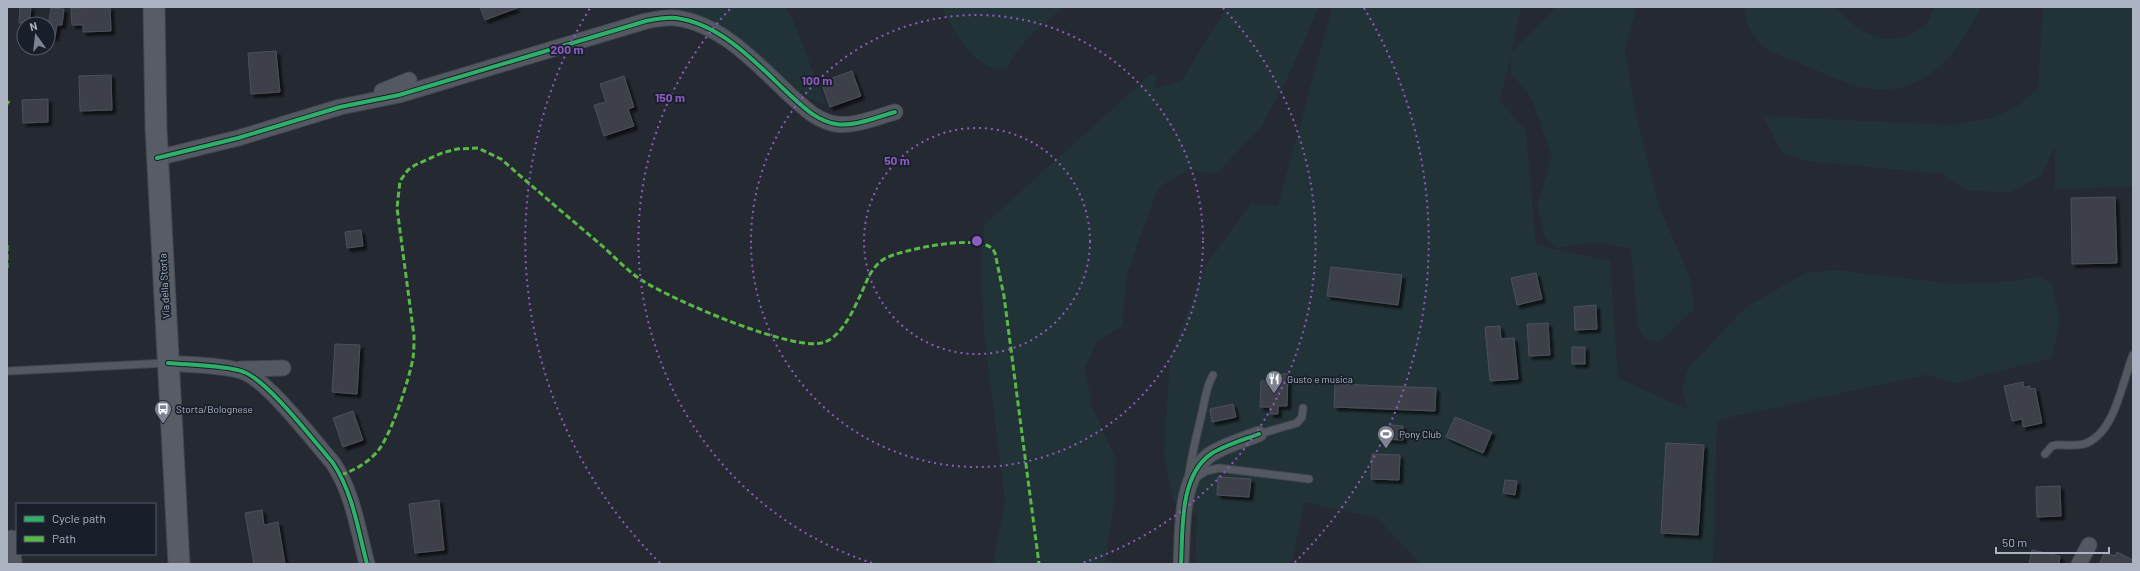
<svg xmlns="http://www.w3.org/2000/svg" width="2140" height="571" font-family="Barlow,sans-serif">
	<defs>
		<filter id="shadow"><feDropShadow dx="3.5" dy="3.5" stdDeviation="1" flood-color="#0009"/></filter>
	</defs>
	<rect width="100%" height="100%" fill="#252931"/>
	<path fill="#223337" d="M665,7H785L792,18L826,105L810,99L717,26Z
		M941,7H1064C1043,25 1018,43 1007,68C976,76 954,29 941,7Z
		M1227,7H1319L1287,79L1261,127L1216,174L1187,170L1158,188L1127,274L1122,326L1097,341L1085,367L1092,407L1116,459L1114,501L1105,564H993L1005,500L984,333L981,265L984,225L1151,74L1157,76L1154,89L1182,80Z
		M1332,7H1521L1511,53L1556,7H1637L1625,48L1634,106L1659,206L1690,278L1694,309L1659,342L1646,339L1638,327L1631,249L1598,242L1556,248L1545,237L1537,206L1552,157L1531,97L1511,73V54L1500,101L1526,131L1536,245L1610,261L1618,378L1688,410L1682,390L1688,368L1746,307L1806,273L1835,270L1955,284L2016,281L2037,276L2052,283L2060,320L2052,358L1972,378L1957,384L1926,375L1717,420L1713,564H1421L1377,518L1305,502L1291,564H1195L1197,514L1173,501L1164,454L1170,357L1205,266L1251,204L1278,206Z
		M1744,7H1836C1858,35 1893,52 1924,26C1929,22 1932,12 1935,7H1981C1964,39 1947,69 1912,84C1872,100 1833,77 1797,62C1787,57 1771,54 1764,47C1751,36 1747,23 1744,7Z
		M2043,7H2133V186L2055,190V146L2041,176L2010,193L1966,190L1942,174L1806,161L1782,153L1763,116L1952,125L1995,117L2019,105L2038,89Z"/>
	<path fill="#3c4048" stroke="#4b515a" filter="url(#shadow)" d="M20,7H31L29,24L19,23Z
		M110,7L111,31L83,32V25H72L71,8Z
		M480,7H516L517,8L485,20Z
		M51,8L64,9L62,25H57L55,37H48V24H36V19L49,21Z
		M276,51L280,92L251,94L248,53Z
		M852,71L861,96L830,107L821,82Z
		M111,75L112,110L80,111L79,76Z
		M624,76L634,107L628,109L634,126L604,136L594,105L606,102L600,84Z
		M48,99V122L23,123L22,100Z
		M2115,197L2117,263L2072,264L2071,198Z
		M361,230L363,246L347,248L345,232Z
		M1331,267L1402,275L1398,305L1327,296Z
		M1536,273L1542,299L1517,305L1511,278Z
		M1596,305L1597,329L1575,330L1574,307Z
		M1548,323L1550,355L1529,356L1527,324Z
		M1500,326L1501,339L1514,338L1518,379L1490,381L1485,327Z
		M335,344L360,345L357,394L332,392Z
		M1572,347H1585V364H1572Z
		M1274,374H1288L1287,406H1278V414H1270V407H1260L1261,381H1273Z
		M2023,382L2024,387L2030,386V389L2035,388L2042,423L2023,427L2022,419L2012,421L2004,386Z
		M1335,384L1436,388L1435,411L1334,407Z
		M1233,404L1236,417L1212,422L1210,409Z
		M353,411L363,440L343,447L333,418Z
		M1455,417L1492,432L1483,453L1446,437Z
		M1390,425L1403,426V440L1378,439V432L1390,433Z
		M1666,443L1704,445L1698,535L1661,533Z
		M1372,454L1400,455L1399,480L1371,479Z
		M1218,477L1251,479L1249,497L1217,495Z
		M1505,480L1517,481L1515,495L1503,493Z
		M2060,486L2061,516L2037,517L2036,487Z
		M439,500L444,550L415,553L409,504Z
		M262,510L264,525L278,522L285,564H254L245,513Z
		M2032,550L2060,556L2059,564H2029Z
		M2105,552L2115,556L2117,552L2133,560V564H2099Z"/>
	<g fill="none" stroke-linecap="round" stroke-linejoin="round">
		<defs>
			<path id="service" d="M9,371L167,363
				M1259,434L1297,423L1302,417L1303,408
				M2045,454L2052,446L2056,445C2065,445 2076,446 2084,444C2115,434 2122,382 2133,355
				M1189,474C1192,453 1197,434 1202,413C1205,399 1206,387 1213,375
				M1197,477L1206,471L1219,468L1309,479"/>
			<path id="minor" d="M382,91L409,80
				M157,158L238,138L340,107L399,95L646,21C656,19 666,17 676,18C722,24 758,65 790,95C803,107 817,121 836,124C854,127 877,117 895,112
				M168,363C189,365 225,365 244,372C269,382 313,440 333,463C353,493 358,530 367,564
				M240,369L283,368
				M12,538L14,564
				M1181,564C1183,530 1179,476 1211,454C1225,445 1243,440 1259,434
				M2079,564L2089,545"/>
			<path id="secondary" d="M154,7L156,128L179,564"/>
		</defs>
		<use href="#service" stroke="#42454c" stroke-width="9"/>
		<use href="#minor" stroke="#42454c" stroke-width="17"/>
		<use href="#secondary" stroke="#42454c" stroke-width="23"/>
		<use href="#service" stroke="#545860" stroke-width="7"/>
		<use href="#minor" stroke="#545860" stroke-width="15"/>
		<use href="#secondary" stroke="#575c65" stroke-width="21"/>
		<path stroke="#58b947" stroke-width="3" stroke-dasharray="6 3" stroke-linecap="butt" d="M7,104L9,101
			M7,245V268
			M341,475C355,470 367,463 377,452C391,436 409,380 413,358C414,351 414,343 414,336L397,208L400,181L408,170L415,165L442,153L457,149L478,148L501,159C534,188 567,216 600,244C614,256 628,272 643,281C671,299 796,354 825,342C846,334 860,295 869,276C873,269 878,262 886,258C904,249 968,237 986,245C991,247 993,249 995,253L1004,296L1039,564"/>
		<defs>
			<path id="cycleway" d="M157,158L238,138L340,107L399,95L646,21C656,19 666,17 676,18C722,24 758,65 790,95C803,107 817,121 836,124C854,127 877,117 895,112
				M168,363C189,365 225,365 244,372C269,382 313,440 333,463C353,493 358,530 367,564
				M1181,564C1183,530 1179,476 1211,454C1225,445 1243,440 1259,434"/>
		</defs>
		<use href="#cycleway" stroke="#181f2b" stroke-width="6"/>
		<use href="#cycleway" stroke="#2db169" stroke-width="4"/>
	</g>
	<g fill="none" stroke="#8c5cc1" stroke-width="2" stroke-dasharray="2 4">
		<circle cx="977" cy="241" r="113"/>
		<circle cx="977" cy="241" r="226"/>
		<path d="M872 563A339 339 0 0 1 731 8M1223 8A339 339 0 0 1 1082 563"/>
		<path d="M660 563A452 452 0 0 1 590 8M1364 8A452 452 0 0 1 1294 563"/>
	</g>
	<defs>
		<symbol id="restaurant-pin" viewBox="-11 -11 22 30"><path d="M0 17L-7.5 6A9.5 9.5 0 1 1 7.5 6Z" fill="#7d8391" stroke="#181f2b"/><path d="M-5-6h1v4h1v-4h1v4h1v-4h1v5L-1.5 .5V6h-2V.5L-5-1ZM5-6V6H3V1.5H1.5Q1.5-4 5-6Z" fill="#fff"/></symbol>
		<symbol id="bus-pin" viewBox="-11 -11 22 30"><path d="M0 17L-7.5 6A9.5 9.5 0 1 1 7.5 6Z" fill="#7d8391" stroke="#181f2b"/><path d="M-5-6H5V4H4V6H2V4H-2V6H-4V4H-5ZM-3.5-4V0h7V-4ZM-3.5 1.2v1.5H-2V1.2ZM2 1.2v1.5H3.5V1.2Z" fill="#fff"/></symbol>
		<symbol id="stadium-pin" viewBox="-11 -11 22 30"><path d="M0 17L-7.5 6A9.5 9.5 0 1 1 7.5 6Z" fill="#7d8391" stroke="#181f2b"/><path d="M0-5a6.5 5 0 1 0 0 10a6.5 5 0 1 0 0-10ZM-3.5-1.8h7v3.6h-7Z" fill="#fff"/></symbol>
	</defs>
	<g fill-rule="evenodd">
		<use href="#restaurant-pin" x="1264" y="369" width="20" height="27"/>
		<use href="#bus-pin" x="153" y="399" width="20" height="27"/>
		<use href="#stadium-pin" x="1376" y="424" width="20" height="27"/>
	</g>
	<g text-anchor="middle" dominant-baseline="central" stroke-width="3.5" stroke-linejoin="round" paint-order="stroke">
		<g font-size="10" fill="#acb4c4" stroke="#181f2b">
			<text transform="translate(164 286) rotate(-93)">Via della Storta</text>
		</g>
		<g font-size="10" fill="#acb4c4" stroke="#181f2b" text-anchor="start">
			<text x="1287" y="379">Gusto e musica</text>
			<text x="176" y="409">Storta/Bolognese</text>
			<text x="1399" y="434">Pony Club</text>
		</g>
	</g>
	<circle cx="977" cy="241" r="6" fill="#8c5cc1" stroke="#181f2b" stroke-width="2"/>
	<g font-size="12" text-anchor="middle" font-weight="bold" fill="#8c5cc1" stroke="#181f2b" stroke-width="3.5" stroke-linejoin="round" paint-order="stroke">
		<text x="567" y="54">200 m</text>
		<text x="817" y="85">100 m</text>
		<text x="670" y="102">150 m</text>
		<text x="897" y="165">50 m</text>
	</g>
	<rect width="2140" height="571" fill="none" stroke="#acb4c4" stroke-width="16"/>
	<rect x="16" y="503" width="140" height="52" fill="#181f2b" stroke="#535b68"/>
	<rect x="24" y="516" width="20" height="6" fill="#2db169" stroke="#535b68"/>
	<text x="52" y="523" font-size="12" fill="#acb4c4">Cycle path</text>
	<rect x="24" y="536" width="20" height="6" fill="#58b947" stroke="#535b68"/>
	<text x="52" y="543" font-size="12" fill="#acb4c4">Path</text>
	<g transform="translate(36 36) rotate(345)"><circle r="19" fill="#181f2b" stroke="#535b68"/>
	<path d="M0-3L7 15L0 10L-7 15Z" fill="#7d8391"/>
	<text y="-6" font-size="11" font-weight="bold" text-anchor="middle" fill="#acb4c4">N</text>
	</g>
	<path d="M1996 547v6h113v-6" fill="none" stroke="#acb4c4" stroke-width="2"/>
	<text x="2002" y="547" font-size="12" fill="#acb4c4" stroke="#181f2b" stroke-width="3" paint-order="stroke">50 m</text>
</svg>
